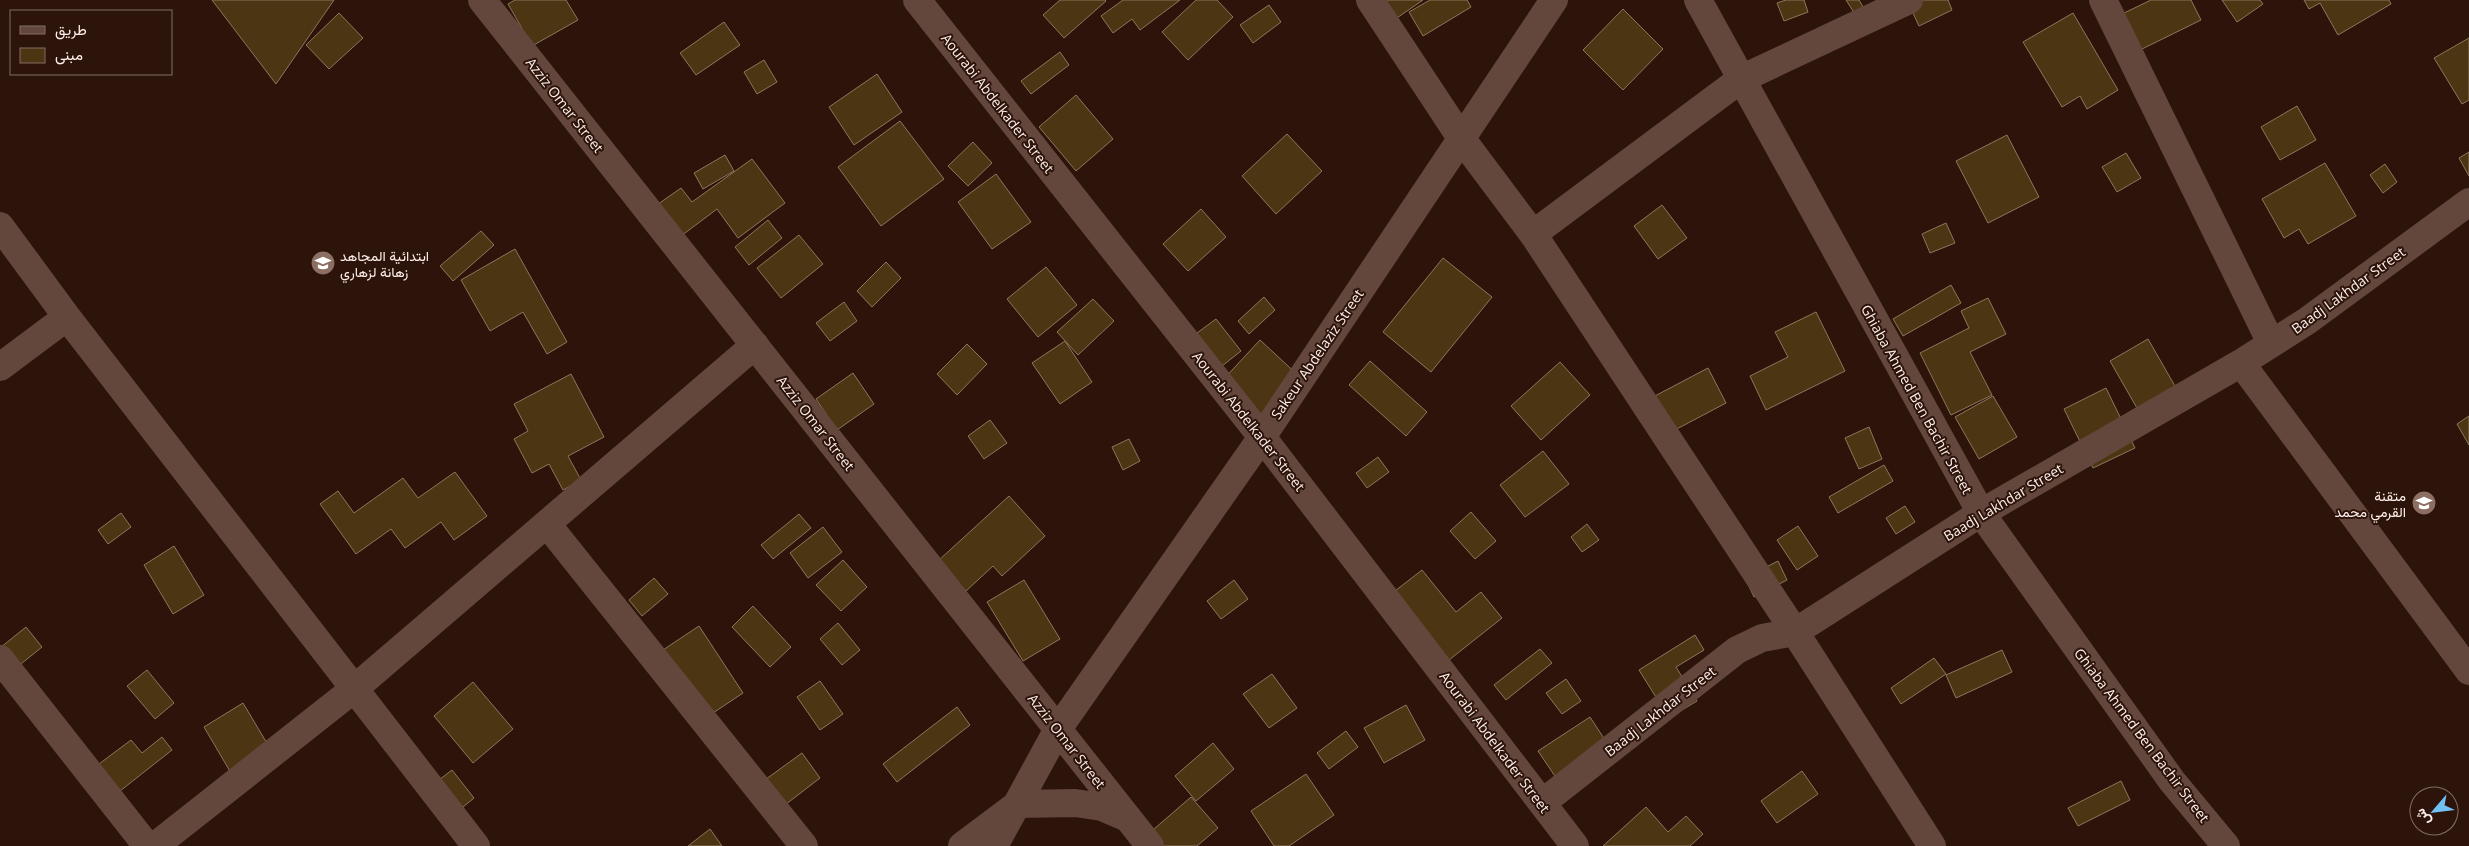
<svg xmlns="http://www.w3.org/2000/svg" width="2469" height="846" font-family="'Open Sans',Vazirmatn,sans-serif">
	<rect width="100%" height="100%" fill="#2d140b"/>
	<path fill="#4c3513" stroke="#8b775d" d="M212,0H334L276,84Z
		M515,0H566L578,20L532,46L508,4Z
		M1060,0H1105L1106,1L1064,38L1043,15Z
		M1123,0H1180L1140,30L1132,19L1113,33L1101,16Z
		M1196,0H1217L1233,17L1188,60L1162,32Z
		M1377,0H1423L1391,22Z
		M1430,0H1467L1471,7L1423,36L1409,12Z
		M1786,0H1804L1808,12L1784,21L1777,3Z
		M1846,0H1859L1869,17L1860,22Z
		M1907,0H1948L1952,10L1919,26Z
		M2151,0H2191L2201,20L2140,50L2122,14Z
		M2222,0H2260L2263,4L2237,22Z
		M2304,0H2389L2391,4L2338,35L2320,3L2309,9Z
		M1269,5L1281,22L1253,43L1240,25Z
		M1623,9L1663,49L1623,90L1583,50Z
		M339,13L363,38L329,69L306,45Z
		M2073,13L2118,90L2087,109L2080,96L2062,107L2023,42Z
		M724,22L740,45L696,75L680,53Z
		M2469,38V100L2462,104L2434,58Z
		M1060,52L1069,65L1031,94L1021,81Z
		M764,60L777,82L757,94L744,72Z
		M877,74L902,112L854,145L829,107Z
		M1076,95L1113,139L1076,171L1039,127Z
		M2297,106L2316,140L2280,160L2261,127Z
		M900,121L944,179L881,226L838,167Z
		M1287,134L1322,171L1276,214L1242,176Z
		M2007,135L2039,197L1988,223L1956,161Z
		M973,142L992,163L968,186L948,166Z
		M2469,152V176L2459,158Z
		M2126,153L2141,178L2117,192L2102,167Z
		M725,155L734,171L703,189L694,173Z
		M752,159L785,203L738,238L717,209L677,239L654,207L681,188L692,202Z
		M2325,163L2356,216L2308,244L2299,229L2284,238L2262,199Z
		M2385,164L2397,182L2383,193L2370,175Z
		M996,174L1031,222L992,249L958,202Z
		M1662,205L1687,238L1658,259L1634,226Z
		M1201,209L1226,237L1188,271L1163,244Z
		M768,220L782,238L749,265L735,247Z
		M1946,223L1955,243L1930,253L1922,234Z
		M481,231L494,245L453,281L440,266Z
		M799,235L823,264L781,298L757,268Z
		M515,249L567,342L547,354L523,312L490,331L461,280Z
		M1443,258L1492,297L1431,372L1383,332Z
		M886,262L901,278L872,307L857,291Z
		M1046,267L1077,305L1038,337L1007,299Z
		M1951,285L1961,303L1903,336L1893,319Z
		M1264,297L1275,310L1249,334L1238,321Z
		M1988,298L2006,334L1970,352L1992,395L1951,415L1920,353L1969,328L1961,311Z
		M1093,299L1114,321L1078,355L1057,332Z
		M844,302L857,321L830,341L816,323Z
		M1816,312L1845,371L1766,410L1750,376L1788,357L1775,332Z
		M1216,319L1241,351L1222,366L1197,333Z
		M2148,339L2187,407L2149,429L2110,361Z
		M1260,340L1302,379L1263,422L1221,382Z
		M1065,341L1092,382L1060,404L1032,363Z
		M967,344L987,364L957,395L937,374Z
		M1370,361L1427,412L1406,436L1349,385Z
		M1560,362L1590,395L1541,440L1511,406Z
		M1708,368L1726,403L1671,432L1653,397Z
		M853,373L874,404L837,430L816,399Z
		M571,374L604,437L568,456L581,480L563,490L549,464L532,473L514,439L528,431L514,404Z
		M2106,388L2135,448L2093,468L2064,409Z
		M1993,396L2017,437L1979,459L1955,417Z
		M2469,416V445L2457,424Z
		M990,420L1007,443L984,459L968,436Z
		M1869,427L1882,459L1859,469L1845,438Z
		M1129,439L1140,461L1123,470L1112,447Z
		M1543,451L1569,484L1525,517L1500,485Z
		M1378,457L1389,472L1367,488L1356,473Z
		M1884,465L1893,481L1838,513L1829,497Z
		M455,472L487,516L454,540L441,522L405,548L391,529L356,554L320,504L338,491L354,513L403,478L418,498Z
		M1009,496L1045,536L1002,576L993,566L966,591L938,561Z
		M1905,506L1915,522L1896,534L1886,518Z
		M1471,512L1496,541L1475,559L1450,531Z
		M121,513L131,527L108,544L98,530Z
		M799,514L811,528L773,559L761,545Z
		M1587,524L1599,540L1582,552L1571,537Z
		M1798,526L1818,556L1797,570L1777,540Z
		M823,527L842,552L808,578L790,553Z
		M174,546L204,595L173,614L144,565Z
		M843,560L867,587L841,611L816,585Z
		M1778,561L1787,580L1754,597L1745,578Z
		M1422,570L1456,612L1481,592L1502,618L1449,660L1395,591Z
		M654,578L668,594L642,616L629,600Z
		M1024,580L1060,639L1023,661L987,602Z
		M1234,580L1248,599L1221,619L1207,601Z
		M753,606L791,647L770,667L732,627Z
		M838,623L860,650L842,665L820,639Z
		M699,626L743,693L698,723L654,656Z
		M26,627L42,647L6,676L0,648Z
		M1695,635L1704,650L1676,667L1697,701L1669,718L1639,670Z
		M1540,649L1552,663L1506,700L1494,685Z
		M2002,650L2012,672L1956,698L1946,675Z
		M1934,658L1946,674L1901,704L1891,688Z
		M147,670L174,703L155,719L127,686Z
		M1272,674L1297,708L1269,728L1243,694Z
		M1566,679L1581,701L1562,714L1546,693Z
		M820,681L843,714L820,730L797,697Z
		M473,682L513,729L473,763L434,716Z
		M243,703L271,750L231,773L204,727Z
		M1406,705L1425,740L1384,763L1364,728Z
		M957,707L970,725L897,782L883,764Z
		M1590,717L1618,760L1567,794L1538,751Z
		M1346,731L1358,747L1329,769L1317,753Z
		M162,737L172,750L120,791L99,764L131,740L142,753Z
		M1213,743L1234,769L1196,801L1175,776Z
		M802,753L820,778L781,808L762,782Z
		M452,770L474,798L458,811L435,783Z
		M1802,771L1818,794L1777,823L1761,801Z
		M1306,774L1334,815L1289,846H1274L1251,811Z
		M2121,781L2130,800L2078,826L2068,808Z
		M1191,797L1218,828L1197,846H1143L1139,842Z
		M1646,807L1668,832L1686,816L1703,834L1690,846H1603Z
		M710,829L722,846H688Z"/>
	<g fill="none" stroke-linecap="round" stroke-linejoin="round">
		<path stroke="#64473c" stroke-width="28" d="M482,0L1150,846
			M917,0L1262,437L1575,846
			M1370,0L1461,138L1533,234L1795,632L1932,846
			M1698,0L1981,513L2172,781L2226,846
			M2103,0L2271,343
			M0,226L67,317L476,846
			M1533,234L1741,79L1909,0
			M2241,363L2469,671
			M0,367L67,317
			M547,524L804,846
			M0,659L147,846
			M1542,803L1737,650L1762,638L1795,632L1981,513L2241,363L2307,321L2469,202
			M155,846L354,689L755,345
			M962,846L1018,804L1075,803L1102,807L1128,818
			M994,846L1058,729L1262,437L1554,0"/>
	</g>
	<defs>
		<symbol id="school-disc" viewBox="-11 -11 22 22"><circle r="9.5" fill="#8d6e63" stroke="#2d140b"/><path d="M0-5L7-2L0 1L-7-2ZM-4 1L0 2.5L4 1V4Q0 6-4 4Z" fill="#fff"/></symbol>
	</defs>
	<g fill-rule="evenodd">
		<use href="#school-disc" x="309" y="249" width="28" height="28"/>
		<use href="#school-disc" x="2410" y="489" width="28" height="28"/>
	</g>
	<g text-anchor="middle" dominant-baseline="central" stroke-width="4" stroke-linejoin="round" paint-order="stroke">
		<g font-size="14" fill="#feefea" stroke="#2d140b">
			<text transform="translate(998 103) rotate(52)">Aourabi Abdelkader Street</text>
			<text transform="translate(565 105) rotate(52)">Azziz Omar Street</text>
			<text transform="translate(2348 290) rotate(-36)">Baadj Lakhdar Street</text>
			<text transform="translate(1317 354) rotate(-56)">Sakeur Abdelaziz Street</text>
			<text transform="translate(1917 399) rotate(61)">Ghiaba Ahmed Ben Bachir Street</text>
			<text transform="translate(1249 421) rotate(52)">Aourabi Abdelkader Street</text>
			<text transform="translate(816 423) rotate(52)">Azziz Omar Street</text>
			<text transform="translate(2003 502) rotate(-31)">Baadj Lakhdar Street</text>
			<text transform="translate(1660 711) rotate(-38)">Baadj Lakhdar Street</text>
			<text transform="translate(2142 735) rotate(53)">Ghiaba Ahmed Ben Bachir Street</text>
			<text transform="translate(1067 741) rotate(52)">Azziz Omar Street</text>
			<text transform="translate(1495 742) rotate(53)">Aourabi Abdelkader Street</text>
		</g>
		<g font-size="14" fill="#feefea" stroke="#2d140b" text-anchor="start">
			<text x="340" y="255">ابتدائية المجاهد<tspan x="340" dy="16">زهانة لزهاري</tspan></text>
			<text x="2406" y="495" text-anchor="end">متقنة<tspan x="2406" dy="16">القرمي محمد</tspan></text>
		</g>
	</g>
	<rect x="10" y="10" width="162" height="65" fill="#2d140b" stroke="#816c64"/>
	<rect x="20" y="26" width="25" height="8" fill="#64473c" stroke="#816c64"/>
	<text x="55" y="35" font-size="15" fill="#feefea">طريق</text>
	<rect x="20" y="48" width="25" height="15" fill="#4c3513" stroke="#816c64"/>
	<text x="55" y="60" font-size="15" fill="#feefea">مبنى</text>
	<g transform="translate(2434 811) rotate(242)"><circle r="24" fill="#2d140b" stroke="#816c64"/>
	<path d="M0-4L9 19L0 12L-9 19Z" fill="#72c1f5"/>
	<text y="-8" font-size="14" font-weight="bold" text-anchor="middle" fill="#feefea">ش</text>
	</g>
</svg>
